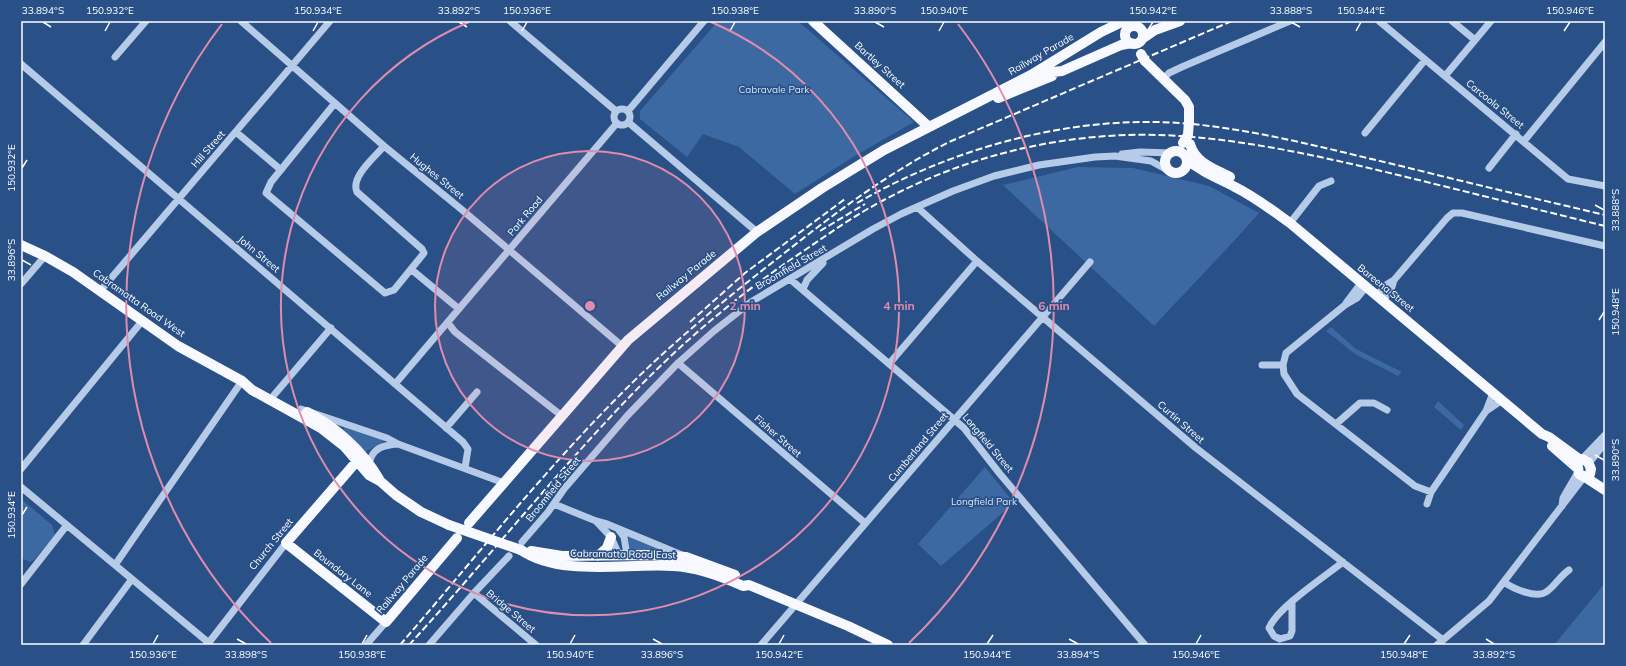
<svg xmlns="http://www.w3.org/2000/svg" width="1626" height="666" font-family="Mulish,sans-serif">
	<rect width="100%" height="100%" fill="#295087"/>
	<path fill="#3d69a3" d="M718,21H798L914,122L853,157L795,194L739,147L703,134L687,157L640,119V111Z
		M1078,167L1133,168L1209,186L1259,213C1225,252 1189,288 1154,326L1003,185Z
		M1331,327L1356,349L1402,372L1398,376L1355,354L1326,331Z
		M1438,401L1464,425L1461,430L1434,407Z
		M345,426L384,439V441L364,453L343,430Z
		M985,467L1014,503L941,566L918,544Z
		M21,499L52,525L55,535L34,560L30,562L21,558Z
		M628,535L668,551L630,550Z
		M1605,583V645H1554Z"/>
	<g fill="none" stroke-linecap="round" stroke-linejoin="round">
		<path stroke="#b5cbe8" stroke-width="7" d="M241,21L384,146L461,209L622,346
			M510,21L616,111
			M1379,21L1568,179L1605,186
			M1452,21L1475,40
			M115,57L146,21
			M21,64L463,442L468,449L465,468
			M1445,76L1491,21
			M1163,79L1169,73L1184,66L1290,21
			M335,103L271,182L266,193L385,293L394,290L424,253L422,249L357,192C350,177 375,157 384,146
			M614 117a8 8 0 1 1 16 0a8 8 0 1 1-16 0Z
			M628,111L704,21
			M628,122L757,232
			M236,132L281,170
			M1365,133L1425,60
			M1524,141L1605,42
			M1122,154L1140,152L1171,153
			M1489,168L1516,134
			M917,207L977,261L1196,448L1443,640
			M1290,223L1319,186L1331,181
			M412,270L459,309
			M790,279L964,428L1000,474L1145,645
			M21,284L45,256
			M803,289L807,280L823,263
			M101,290L330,21
			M1377,295L1386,285L1394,280L1447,218L1453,213H1462L1605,246
			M1383,300L1391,290L1394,280
			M1346,303L1361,283
			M448,323L455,332L562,416
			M678,363L865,523
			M889,364L977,261
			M1262,365H1283L1286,353L1345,305L1357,298L1366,287
			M1283,365L1284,374L1297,394L1415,486L1431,492
			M395,384L617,123
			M274,395L331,328
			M301,409L387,438L398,444L504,483
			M1486,411L1502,400
			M1336,424L1360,403H1374L1387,410
			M446,428L477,392
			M1582,459L1605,435
			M1589,463L1605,443
			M369,464C372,448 383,445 398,444
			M21,469L143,320
			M21,487L209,643
			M554,504L596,521L607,524L682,555
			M1427,504L1431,492L1486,411L1493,393
			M1562,506L1563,498L1578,472
			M596,521L611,537L619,555
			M618,529L624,537L627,555
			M522,542L548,512L564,489L627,416L678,363L714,331L751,302L873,229L901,214L953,191L994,176L1039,165L1095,157L1115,156L1151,161L1169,171
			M115,565L242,381
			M1504,582C1512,588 1536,599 1546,592C1554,587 1560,576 1569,570
			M21,584L67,525
			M474,593L536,645
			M1292,603V631L1290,636L1280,639L1274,636L1269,628C1277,608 1324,577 1343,562
			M83,645L132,579
			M207,645L286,543
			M366,645L386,622
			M429,645L474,593L509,556
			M761,645L1090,262
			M1437,645L1489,601L1584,477"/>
		<path stroke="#f7f9fe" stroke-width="10" d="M813,21L929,127
			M1125 35a9 9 0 1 1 18 0a9 9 0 1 1-18 0Z
			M1142,39L1155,30L1180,21
			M1145,61L1185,100L1189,107V121
			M1035,74L1062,71L1121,45L1131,43
			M998,98L1052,76
			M1190,144C1195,163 1215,169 1230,177
			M1165 162a11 11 0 1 1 22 0a11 11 0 1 1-22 0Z
			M1187,159C1201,172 1218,178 1235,187C1255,197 1272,210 1290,223L1542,434L1549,437L1579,459
			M21,245L45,256L73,272L178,346L242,381L252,390L321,428L344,446L369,475L380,481L396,495L421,512L449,525
			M307,412C336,427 363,451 379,479
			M1552,446L1576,467
			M1582,459L1588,462L1591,469L1590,474L1584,477L1579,474L1577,461Z
			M357,461L286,543L386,622L457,538
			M1585,477L1605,490
			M469,523L628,340L757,232L822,188L884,150L1031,75L1101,32L1124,21
			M521,550C561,577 626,563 673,566C697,567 721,576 743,586L749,585L848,626L888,645
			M531,551L562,556L647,555L686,557L735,575
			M598,556L607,548L611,537"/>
		<path stroke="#fff" stroke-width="2" stroke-dasharray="7 3" stroke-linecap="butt" d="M857,203C956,146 1078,113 1192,124C1263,131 1332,150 1401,166C1469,183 1537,199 1605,215
			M820,231L865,204
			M690,322L745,273L845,199
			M400,645C476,557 549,464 632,383C681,335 733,293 787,251C839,210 890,172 949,142L1232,21
			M409,645C488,559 561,466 643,383C693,333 746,289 805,250C830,233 855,215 882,201C973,152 1077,129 1180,136C1253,141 1323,157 1394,174C1464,191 1535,209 1605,226"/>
		<path stroke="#f7f9fe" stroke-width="10" d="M1141,54L1145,61
			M1183,143L1188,135L1189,121
			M449,525L521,550"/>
	</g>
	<path fill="none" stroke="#fff" stroke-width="1.5" d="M43,22L51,27M459,22L467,27M875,22L884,27M1291,22L1300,27M105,31L110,22M313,31L318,22M522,31L527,22M730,31L735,22M939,31L944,22M1147,31L1153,22M1356,31L1361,22M1564,31L1570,22M22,168L27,160M1595,205L1604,210M22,260L31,265M1599,320L1604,312M1595,455L1604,460M22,515L27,507M237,639L246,644M653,639L662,644M1069,639L1078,644M1486,639L1494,644M153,644L158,635M362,644L367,635M570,644L575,635M779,644L784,635M987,644L993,635M1196,644L1201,635M1404,644L1410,635"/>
	<circle cx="590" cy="306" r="155" fill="#e08cad" fill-opacity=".12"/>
	<g fill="none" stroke="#e08cad" stroke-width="2">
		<circle cx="590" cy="306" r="155"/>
		<path d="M711 22A309 309 0 1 1 469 22"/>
		<path d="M271 643A464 464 0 0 1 222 24M958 24A464 464 0 0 1 909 643"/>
	</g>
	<g text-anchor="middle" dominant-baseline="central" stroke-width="3.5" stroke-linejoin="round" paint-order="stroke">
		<g font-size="10" fill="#fff" stroke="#295087">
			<text transform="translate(1041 54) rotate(-30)">Railway Parade</text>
			<text transform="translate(880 65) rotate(42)">Bartley Street</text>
			<text transform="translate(1495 104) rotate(39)">Carcoola Street</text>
			<text transform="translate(208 149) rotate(-49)">Hill Street</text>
			<text transform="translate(437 176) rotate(39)">Hughes Street</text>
			<text transform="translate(525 216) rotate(-50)">Park Road</text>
			<text transform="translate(259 254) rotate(40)">John Street</text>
			<text transform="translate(791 267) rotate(-30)">Broomfield Street</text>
			<text transform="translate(686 275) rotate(-39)">Railway Parade</text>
			<text transform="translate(1386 288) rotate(39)">Bareena Street</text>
			<text transform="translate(139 303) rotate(35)">Cabramatta Road West</text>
			<text transform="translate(1181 422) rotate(41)">Curtin Street</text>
			<text transform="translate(778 436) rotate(41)">Fisher Street</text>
			<text transform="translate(988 443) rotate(50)">Longfield Street</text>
			<text transform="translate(918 447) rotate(-50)">Cumberland Street</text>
			<text transform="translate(553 489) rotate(-51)">Broomfield Street</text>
			<text transform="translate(271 544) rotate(-51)">Church Street</text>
			<text transform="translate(623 554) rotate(1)">Cabramatta Road East</text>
			<text transform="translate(343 573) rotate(38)">Boundary Lane</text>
			<text transform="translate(402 584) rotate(-50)">Railway Parade</text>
			<text transform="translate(511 611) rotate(40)">Bridge Street</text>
		</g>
		<g font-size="10" fill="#d8e5f6" stroke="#295087">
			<text x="774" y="89">Cabravale Park</text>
			<text x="984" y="501">Longfield Park</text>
		</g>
	</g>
	<circle cx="590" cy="306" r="6" fill="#e08cad" stroke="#295087" stroke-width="2"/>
	<g font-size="12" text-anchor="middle" font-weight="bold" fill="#e08cad" stroke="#295087" stroke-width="3.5" stroke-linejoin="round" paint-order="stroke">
		<text x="745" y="310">2 min</text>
		<text x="899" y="310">4 min</text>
		<text x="1054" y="310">6 min</text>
	</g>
	<rect width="1626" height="666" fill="none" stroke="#295087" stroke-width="44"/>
	<rect x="22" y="22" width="1582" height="622" fill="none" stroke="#fff" stroke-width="1.5"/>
	<g font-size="10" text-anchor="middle" fill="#fff">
		<text x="43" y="14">33.894°S</text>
		<text x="110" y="14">150.932°E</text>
		<text x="318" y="14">150.934°E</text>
		<text x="459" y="14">33.892°S</text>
		<text x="527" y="14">150.936°E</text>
		<text x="735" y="14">150.938°E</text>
		<text x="875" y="14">33.890°S</text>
		<text x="944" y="14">150.940°E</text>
		<text x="1153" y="14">150.942°E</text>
		<text x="1291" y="14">33.888°S</text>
		<text x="1361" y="14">150.944°E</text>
		<text x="1570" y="14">150.946°E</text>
		<text transform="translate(11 168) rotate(-90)" y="4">150.932°E</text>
		<text transform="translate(1615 210) rotate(-90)" y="4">33.888°S</text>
		<text transform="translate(11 260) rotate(-90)" y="4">33.896°S</text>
		<text transform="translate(1615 312) rotate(-90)" y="4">150.948°E</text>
		<text transform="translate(1615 460) rotate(-90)" y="4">33.890°S</text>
		<text transform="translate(11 515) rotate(-90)" y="4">150.934°E</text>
		<text x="153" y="658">150.936°E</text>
		<text x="246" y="658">33.898°S</text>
		<text x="362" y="658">150.938°E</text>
		<text x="570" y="658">150.940°E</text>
		<text x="662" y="658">33.896°S</text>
		<text x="779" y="658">150.942°E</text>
		<text x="987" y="658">150.944°E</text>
		<text x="1078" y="658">33.894°S</text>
		<text x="1196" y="658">150.946°E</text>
		<text x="1404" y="658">150.948°E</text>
		<text x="1494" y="658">33.892°S</text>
	</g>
</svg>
